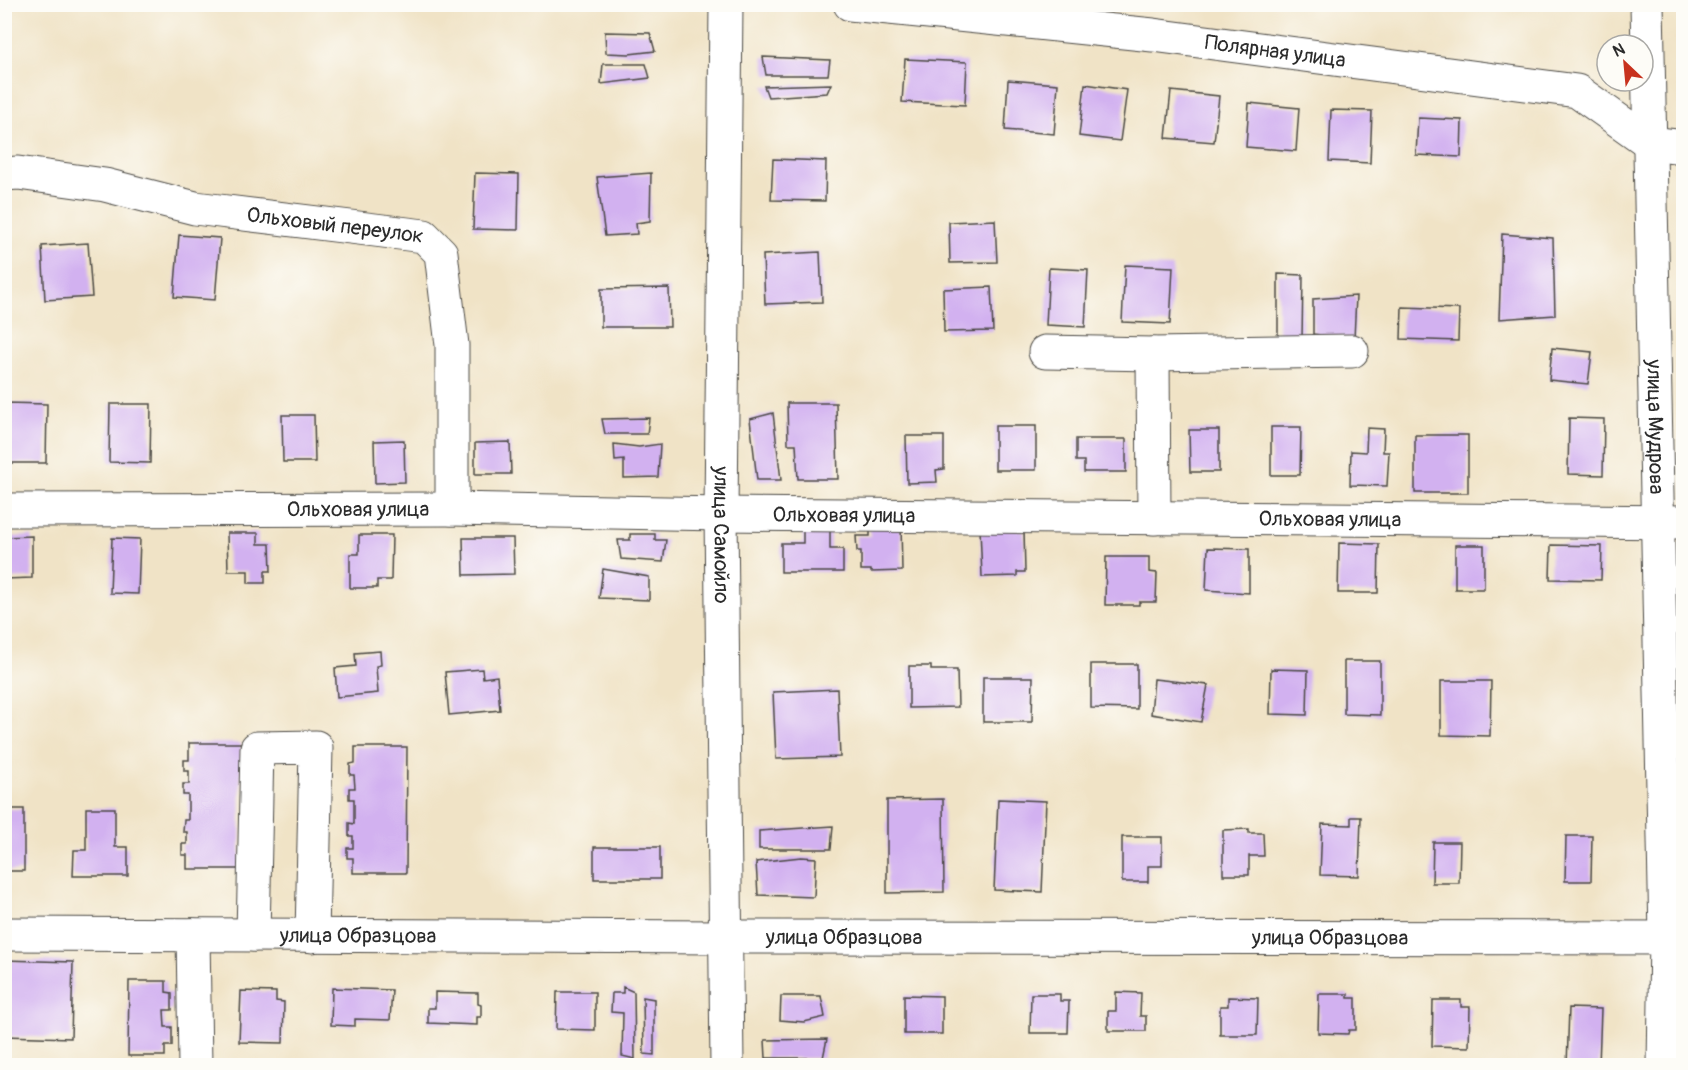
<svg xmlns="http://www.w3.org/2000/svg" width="1688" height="1070" font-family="Pangolin,sans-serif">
	<rect width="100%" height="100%" fill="#fdfcf7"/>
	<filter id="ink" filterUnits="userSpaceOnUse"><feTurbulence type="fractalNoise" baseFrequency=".0167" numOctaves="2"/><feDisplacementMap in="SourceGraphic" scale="12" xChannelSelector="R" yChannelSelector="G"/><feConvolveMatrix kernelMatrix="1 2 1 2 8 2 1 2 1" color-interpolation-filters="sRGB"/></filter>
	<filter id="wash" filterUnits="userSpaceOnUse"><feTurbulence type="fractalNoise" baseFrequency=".008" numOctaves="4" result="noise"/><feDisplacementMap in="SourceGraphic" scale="24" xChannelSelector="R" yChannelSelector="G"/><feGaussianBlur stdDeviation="1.35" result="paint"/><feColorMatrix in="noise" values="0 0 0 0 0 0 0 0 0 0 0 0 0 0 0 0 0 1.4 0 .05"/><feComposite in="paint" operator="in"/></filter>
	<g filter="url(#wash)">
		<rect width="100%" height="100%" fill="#f0e3c6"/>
		<g id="blocks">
			<path fill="#d2b1f0" d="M605,32L650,33L655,51L629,54L606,53Z
				M763,57L830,60L828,75H766Z
				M905,59L967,62L965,105L902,102Z
				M603,64H646L650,78L601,84Z
				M1008,80L1058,84L1054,134L1005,130Z
				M831,84L827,93L768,97L764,86Z
				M1085,84L1127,90L1120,141L1079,136Z
				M1171,91L1219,96L1214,142L1166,138Z
				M1249,103L1299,108L1296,151L1246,147Z
				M1331,110L1372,111L1370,163L1329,161Z
				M1418,118L1462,120L1461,157L1416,155Z
				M773,159L826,161L825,201L771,200Z
				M475,173L519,174L518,230L473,229Z
				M651,173L650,221L636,223L637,234L605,236L597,177Z
				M995,220L997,262L950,263L949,222Z
				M1502,234L1553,238L1555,315L1499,319Z
				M179,235L220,238L215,300L174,297Z
				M88,243L92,297L45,300L42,246Z
				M820,252L822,302L765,304L763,255Z
				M1125,265L1173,267L1170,324L1122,322Z
				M1049,268L1088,270L1085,327L1046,325Z
				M1278,274L1303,275L1302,340L1278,341Z
				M991,287L993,331L944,332L943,289Z
				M669,288L670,327H601V289Z
				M1356,296L1354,339L1313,334V299Z
				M1402,307L1459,309L1458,341L1401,339Z
				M1552,348L1592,352L1588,384L1549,380Z
				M5,403L47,404L46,463H4Z
				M787,403H836L838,479H798L796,444H788Z
				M110,404H151L150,463L109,462Z
				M773,413L781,480H757L750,419Z
				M282,415H314L315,462H283Z
				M649,418L647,434H605L602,419Z
				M1569,418L1604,419L1603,475L1568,474Z
				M995,426H1036V470H995Z
				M1271,427H1301L1300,475H1271Z
				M1367,428L1384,429L1383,452H1389L1387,486L1350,485L1351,451L1366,452Z
				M1189,430H1219V472H1190Z
				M1415,435H1468V493H1415Z
				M906,436H944V469L936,470L937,482L907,483Z
				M1076,439H1126V472H1084V461H1076Z
				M404,440L405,482L375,483L374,441Z
				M510,442L511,474H475V443Z
				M614,444L639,447L660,444L658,477L624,478V460L615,461Z
				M901,524L902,571L871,572V570H861V551H857L856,536H870V525Z
				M830,528V549H843V572H781V543H803V529Z
				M980,528L1024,530L1025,572H1017V576L982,577Z
				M227,533H258V544H270L271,571H265V583H248V571H228Z
				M630,534H655V540H666L663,562L621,559L618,540H630Z
				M359,535H392L391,580H377V588H350V554H359Z
				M32,536V578L4,579V537Z
				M112,538L140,539L138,594L110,593Z
				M463,538H513L514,574L464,575Z
				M1339,543L1379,544L1378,593H1338Z
				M1455,545H1484V589H1455Z
				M1551,545L1602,546L1601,580L1550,579Z
				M1208,548L1249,549V593L1206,590Z
				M1106,557H1149V572L1157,573L1156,602H1139V605H1105Z
				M603,569L649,577V600L599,598Z
				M380,651L381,665L376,666L378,693L337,697L335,668L356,666L355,653Z
				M1344,661H1380V715L1344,714Z
				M1091,664H1137V709L1091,708Z
				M909,666H931V670H957L958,707L909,708Z
				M482,669L483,678L497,676L500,710L449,715L445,672Z
				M1271,669L1308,670L1307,715L1270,714Z
				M983,677H1033L1032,722H983Z
				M1154,679L1208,685L1201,722L1151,714Z
				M1441,681H1491L1490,736L1441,735Z
				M837,689L840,757L776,759L773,692Z
				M189,743H241L240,869H187V855H182V844H187V832H183L184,820H188V795H183V784H189V771H184V760H189Z
				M355,747H407L406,873H353V858H347V848H353V836H349V823L354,824V799H349V788H355L354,775H350V764L355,763Z
				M943,799L944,892L887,893V800Z
				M998,799L1046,801L1042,892L994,890Z
				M86,808H115V847H128V876H73L74,850H86Z
				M4,809H24V871H4Z
				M1351,817H1361L1359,876L1320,875L1322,824L1351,825Z
				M833,826L831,849H759V831Z
				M1249,829V833H1263L1264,856H1249V875H1223V830Z
				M1566,836H1592L1591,881H1565Z
				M1122,837H1162V866H1148V882H1122Z
				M1433,842H1460L1459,883H1432Z
				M594,847H660V879H594Z
				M801,857L816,858L814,897L758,895L756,862Z
				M4,960L73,962L71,1038L4,1036Z
				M129,981H166V992L172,993V1010H164L165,1027H172V1046H165V1056H128Z
				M623,987L634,992L635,1059L622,1056L623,1013L611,1012L612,993H623Z
				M332,988L392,990L390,1020L355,1019V1026L331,1025Z
				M241,991L276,992V1001L284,1002L283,1043L239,1042Z
				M435,992L478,993V1004L481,1005V1017H477V1025L428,1023V1008H435Z
				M557,992H595V1030L556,1029Z
				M1116,992L1141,993L1140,1016H1146V1031H1108V1011H1116Z
				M1031,994H1060V1001H1069L1068,1033H1030Z
				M1319,994H1348V998H1356V1030H1349L1348,1034L1318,1033Z
				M904,995L942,996V1034H904Z
				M781,996H821L825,1017L804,1022L780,1020Z
				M643,997L654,999V1055L644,1054Z
				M1228,997L1258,998L1257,1035H1220V1006H1228Z
				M1433,1000H1461V1007H1470L1469,1047L1432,1046Z
				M1569,1008L1601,1009L1599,1066H1567Z
				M827,1039L823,1058H766L765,1040Z"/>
		</g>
	</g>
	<g filter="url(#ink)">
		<use href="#blocks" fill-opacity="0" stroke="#494742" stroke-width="1.5"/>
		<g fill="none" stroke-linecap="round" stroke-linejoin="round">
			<defs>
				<g id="minor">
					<path id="s1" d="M726,4L721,514L727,1066"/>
					<path id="s2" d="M850,4L1153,35L1577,91L1650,143L1684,147"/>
					<path id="s3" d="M1647,4L1666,937L1664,1066"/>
					<path id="s4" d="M4,174L18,173L105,185L195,208L424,236L441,253L452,345V509"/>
					<path d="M1045,352L1153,354L1352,351"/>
					<path d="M1153,354L1154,518"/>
					<path id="s5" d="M4,510L452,509L721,514L1684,522"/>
					<path id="s6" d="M4,934L725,937L1684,938"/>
					<path d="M193,935L195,1066"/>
					<path d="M253,935L257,748L316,747L312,936"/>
				</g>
			</defs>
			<use href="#minor" stroke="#494742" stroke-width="35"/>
			<use href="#minor" stroke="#fff" stroke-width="33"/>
		</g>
	</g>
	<g text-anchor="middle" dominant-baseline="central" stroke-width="6" stroke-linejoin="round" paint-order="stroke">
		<g font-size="21" fill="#2b2b2b" stroke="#fdfcf7">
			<text stroke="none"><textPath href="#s2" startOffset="428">Полярная улица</textPath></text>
			<text stroke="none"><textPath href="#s4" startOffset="336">Ольховый переулок</textPath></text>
			<text stroke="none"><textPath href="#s3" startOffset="423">улица Мудрова</textPath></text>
			<text stroke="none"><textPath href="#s5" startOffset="354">Ольховая улица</textPath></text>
			<text stroke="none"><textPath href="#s5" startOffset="840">Ольховая улица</textPath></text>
			<text stroke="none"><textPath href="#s5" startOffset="1326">Ольховая улица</textPath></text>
			<text stroke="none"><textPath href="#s1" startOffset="531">улица Самойло</textPath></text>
			<text stroke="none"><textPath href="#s6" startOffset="354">улица Образцова</textPath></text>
			<text stroke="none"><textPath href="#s6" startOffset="840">улица Образцова</textPath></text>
			<text stroke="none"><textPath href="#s6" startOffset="1326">улица Образцова</textPath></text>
		</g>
	</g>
	<rect width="1688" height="1070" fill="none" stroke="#fdfcf7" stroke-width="24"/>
	<g transform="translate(1625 63) rotate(334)"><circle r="28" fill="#fdfcf7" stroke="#a9a8a5" stroke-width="1.5"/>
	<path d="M0-4.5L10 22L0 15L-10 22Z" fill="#c8321e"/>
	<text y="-9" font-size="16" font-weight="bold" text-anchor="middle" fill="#2b2b2b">N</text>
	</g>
</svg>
